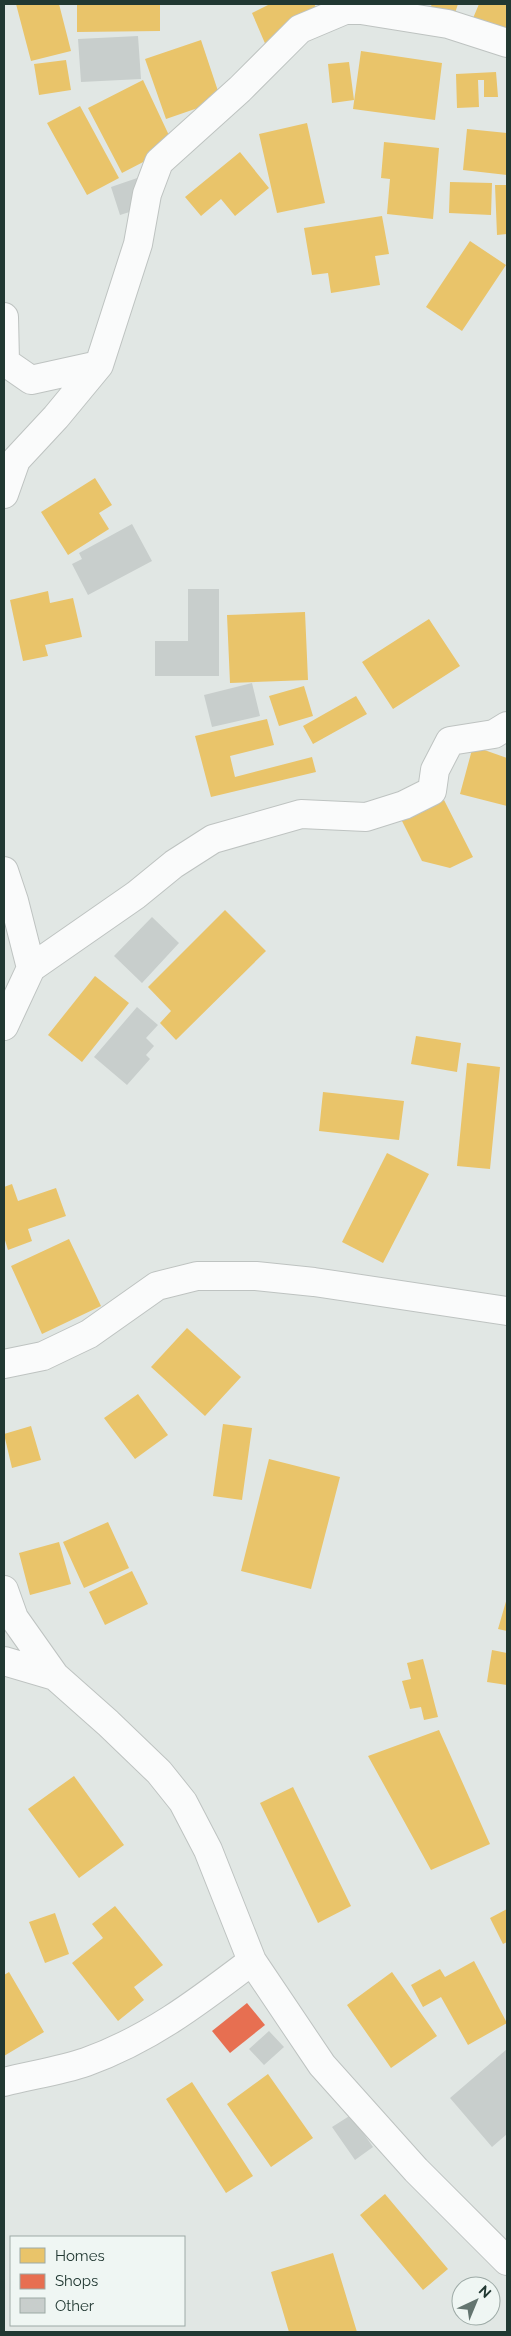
<svg xmlns="http://www.w3.org/2000/svg" width="511" height="2336" font-family="Raleway,sans-serif">
	<rect width="100%" height="100%" fill="#e1e7e4"/>
	<path fill="#e9c46a" d="M16,4H59L71,51L31,61Z
		M77,4H160V31L77,32Z
		M270,4H314L323,18L270,55L252,13Z
		M432,4H458L452,22L428,13Z
		M479,4H507V39L471,23Z
		M201,40L221,100L166,119L145,59Z
		M361,51L442,63L435,120L353,109Z
		M66,60L71,90L39,95L34,64Z
		M349,62L354,100L332,103L328,64Z
		M496,72L498,97H484V80H478L479,107L457,108L456,74Z
		M143,80L174,146L122,173L88,108Z
		M80,106L119,178L87,195L47,123Z
		M307,123L325,203L277,213L259,134Z
		M467,129L507,133V175L463,170Z
		M384,142L439,148L433,219L387,214L390,179L381,178Z
		M240,152L269,188L235,216L221,199L201,216L185,197Z
		M450,182L492,183L491,215L449,213Z
		M495,185H507V234L497,235Z
		M382,216L389,254L375,256L380,285L331,293L328,273L312,275L304,228Z
		M470,241L506,265L462,331L426,307Z
		M95,478L112,505L99,513L109,529L68,555L41,512Z
		M48,591L50,603L73,598L82,637L45,645L48,656L23,661L10,600Z
		M305,612L308,680L230,683L227,615Z
		M429,619L460,666L393,709L362,662Z
		M304,686L313,716L279,726L269,696Z
		M356,696L367,714L313,744L303,726Z
		M267,719L274,745L230,756L235,777L312,757L316,772L211,797L195,736Z
		M473,746L507,758V806L460,794Z
		M444,800L473,857L450,868L422,861L402,821Z
		M225,910L266,951L176,1040L160,1023L171,1011L148,987Z
		M95,976L129,1003L82,1062L48,1035Z
		M416,1036L461,1043L457,1072L411,1064Z
		M467,1063L500,1067L490,1169L457,1166Z
		M323,1092L404,1101L399,1140L319,1131Z
		M387,1153L429,1174L383,1263L342,1242Z
		M12,1184L18,1201L56,1188L66,1216L28,1229L32,1241L8,1250L4,1237V1187Z
		M69,1239L101,1306L42,1334L11,1266Z
		M187,1328L241,1377L205,1416L151,1367Z
		M138,1394L168,1435L135,1459L104,1418Z
		M223,1424L252,1428L242,1500L213,1496Z
		M31,1426L41,1460L12,1468L4,1434Z
		M269,1459L340,1477L311,1589L241,1571Z
		M108,1522L129,1568L84,1588L63,1542Z
		M59,1542L71,1584L30,1595L19,1553Z
		M132,1571L148,1604L105,1625L89,1592Z
		M507,1598V1631L498,1629Z
		M492,1650L507,1653V1685L487,1682Z
		M423,1659L438,1717L424,1720L421,1707L410,1709L402,1681L411,1679L407,1663Z
		M439,1730L490,1844L431,1870L368,1756Z
		M74,1776L124,1845L79,1878L28,1809Z
		M293,1787L351,1906L318,1923L260,1803Z
		M115,1906L163,1965L134,1987L144,2000L118,2021L72,1963L103,1938L92,1924Z
		M507,1909V1942L503,1944L490,1918Z
		M55,1913L69,1954L45,1963L29,1922Z
		M474,1961L507,2023L468,2045L441,1997L423,2007L411,1985L440,1969L445,1977Z
		M9,1972L44,2032L4,2056V1975Z
		M392,1972L437,2036L391,2068L347,2005Z
		M268,2074L313,2138L271,2167L227,2104Z
		M192,2082L253,2176L226,2193L166,2099Z
		M385,2194L448,2269L423,2290L360,2215Z
		M333,2253L357,2332H289L271,2272Z"/>
	<path fill="#e76f51" d="M247,2003L265,2025L230,2053L212,2031Z"/>
	<path fill="#c8cecc" d="M138,36L141,79L81,82L78,39Z
		M146,175L142,208L120,215L111,187Z
		M132,524L152,561L88,595L72,564L82,559L79,553Z
		M188,589H219V676H155V641H188Z
		M252,683L260,716L212,727L204,695Z
		M152,917L179,943L142,983L114,956Z
		M137,1007L158,1025L146,1038L154,1046L146,1055L150,1059L127,1085L94,1057Z
		M269,2031L284,2047L264,2065L249,2049Z
		M507,2049V2134L492,2147L450,2098Z
		M351,2115L373,2147L355,2160L332,2127Z"/>
	<g fill="none" stroke-linecap="round" stroke-linejoin="round">
		<defs>
			<path id="street" d="M4,317L5,362L31,380L99,365
				M4,494L16,460L56,417L99,365L138,244L147,194L159,162L240,89L300,29L345,10H361L448,24L507,43
				M4,871L14,901L31,968L4,1026
				M31,968L136,895L174,864L213,839L301,814L366,817L404,805L432,791L435,770L450,741L494,734L507,726
				M4,1364L43,1356L89,1334L157,1286L197,1276H256L314,1282L507,1311
				M4,1590L14,1618L55,1676L108,1723L159,1772L183,1802L208,1850L252,1961L322,2065L416,2170L507,2261
				M4,1661L55,1676
				M4,2082C31,2075 60,2071 86,2062C150,2039 198,2002 252,1961"/>
		</defs>
		<use href="#street" stroke="#bec3c1" stroke-width="30"/>
		<use href="#street" stroke="#fafbfb" stroke-width="28"/>
	</g>
	<rect width="511" height="2336" fill="none" stroke="#213832" stroke-width="10"/>
	<rect x="10" y="2236" width="175" height="90" fill="#eff6f3" stroke="#9daaa6"/>
	<rect x="20" y="2248" width="25" height="15" fill="#e9c46a" stroke="#9daaa6"/>
	<text x="55" y="2261" font-size="15" fill="#213832">Homes</text>
	<rect x="20" y="2274" width="25" height="15" fill="#e76f51" stroke="#9daaa6"/>
	<text x="55" y="2286" font-size="15" fill="#213832">Shops</text>
	<rect x="20" y="2298" width="25" height="15" fill="#c8cecc" stroke="#9daaa6"/>
	<text x="55" y="2311" font-size="15" fill="#213832">Other</text>
	<g transform="translate(476 2301) rotate(44)"><circle r="24" fill="#eff6f3" stroke="#9daaa6"/>
	<path d="M0-4L9 19L0 12L-9 19Z" fill="#647570"/>
	<text y="-8" font-size="14" font-weight="bold" text-anchor="middle" fill="#213832">N</text>
	</g>
</svg>
